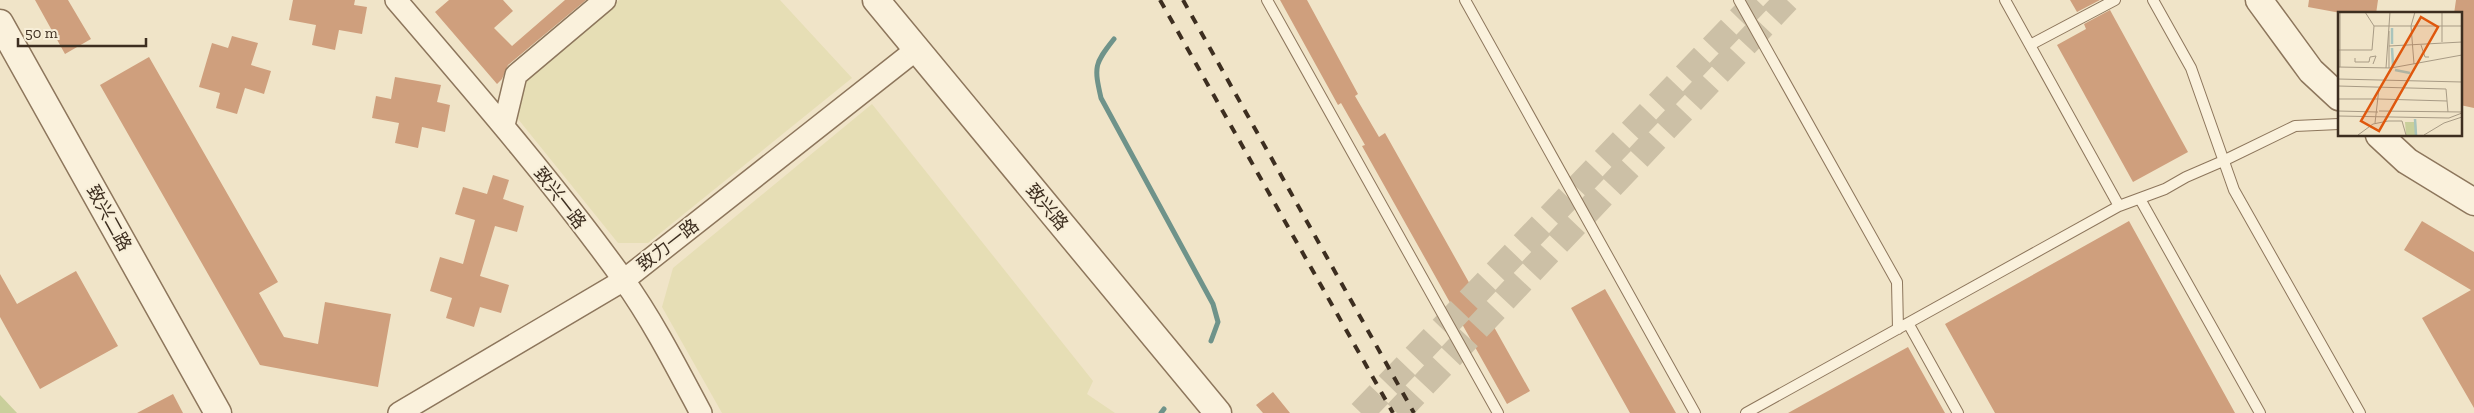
<svg xmlns="http://www.w3.org/2000/svg" width="2474" height="413" font-family="'Zilla Slab','Noto Sans SC',serif">
	<rect width="100%" height="100%" fill="#f0e4c8"/>
	<path fill="#e6deb5" d="M619,0H780L852,78L648,243H618L514,114L527,80Z
		M872,104L1093,381L1087,394L1115,413H722L662,307L673,268Z"/>
	<path fill="#c9cf9b" d="M0,395L17,413H0Z"/>
	<g fill="none" stroke-linecap="round" stroke-linejoin="round">
		<path stroke="#6f938a" stroke-width="5" d="M1114,39C1094,64 1094,67 1101,98L1213,304L1218,322L1211,341
			M1161,413L1164,409"/>
	</g>
	<path fill="#cf9f7d" d="M35,0H68L91,39L65,54Z
		M293,0H355L354,5L367,7L362,34L339,30L335,50L312,45L316,25L289,20Z
		M449,0H503L513,11L494,28L512,46L565,0H586L508,65L502,79L497,84L435,12Z
		M1280,0H1307L1358,94L1355,96L1379,137L1385,133L1530,391L1507,404L1362,146L1365,145L1341,103L1338,105Z
		M2070,0H2100L2077,12Z
		M2309,0H2378L2376,14H2346L2308,7Z
		M2456,0H2474V108L2460,105V14H2454Z
		M2110,10L2188,152L2133,182L2057,45L2086,29L2084,24Z
		M232,36L258,43L251,65L271,71L264,94L245,88L237,114L216,108L220,93L199,87L212,43L228,48Z
		M149,57L278,282L259,293L284,337L318,344L325,302L391,314L378,387L260,365L100,85Z
		M395,77L441,85L437,102L450,105L445,132L422,127L418,148L395,143L399,123L372,118L376,96L391,99Z
		M493,175L509,180L503,199L524,206L517,232L495,226L480,276L509,285L501,313L480,307L474,327L446,318L452,298L430,291L440,257L463,264L475,220L455,214L463,187L487,194Z
		M2129,221L2235,413H1995L1945,324Z
		M2422,221L2474,252V408L2422,318L2471,290L2404,250Z
		M76,271L118,346L40,389L0,317V274L17,304Z
		M1605,289L1676,413H1630L1571,308Z
		M1908,347L1945,413H1788Z
		M1273,392L1290,413H1263L1256,405Z
		M173,394L183,413H137Z"/>
	<g fill="none" stroke-linecap="round" stroke-linejoin="round">
		<path stroke="#ccc0a6" stroke-width="26" stroke-dasharray="26 13" stroke-linecap="butt" d="M1361,413L1758,0
			M1397,413L1787,0"/>
		<defs>
			<path id="service" d="M1267,0L1498,413
				M1465,0L1695,413
				M1739,0L1897,282L1898,329
				M2005,0L2119,206
				M2153,0L2191,68L2234,190L2360,413
				M2030,45L2115,0
				M2140,199L2260,413
				M1908,323L1958,413
				M1746,413L2119,206L2165,189L2186,177L2223,161L2295,126L2339,124"/>
			<path id="minor" d="M396,0C474,91 553,182 623,279C653,321 677,368 701,413
				M504,125L516,75L605,0
				M399,413L624,280L917,49"/>
			<path id="tertiary" d="M876,0L1218,413
				M2259,0L2311,71L2339,97
				M0,23L218,413
				M2379,135L2407,161L2474,202"/>
		</defs>
		<use href="#service" stroke="#8d765c" stroke-width="12"/>
		<use href="#minor" stroke="#8d765c" stroke-width="24"/>
		<use href="#tertiary" stroke="#8d765c" stroke-width="29"/>
		<use href="#service" stroke="#faf1dc" stroke-width="10"/>
		<use href="#minor" stroke="#faf1dc" stroke-width="21"/>
		<use href="#tertiary" stroke="#faf1dc" stroke-width="26"/>
		<path stroke="#3d2e20" stroke-width="4" stroke-dasharray="9 9" stroke-linecap="butt" d="M1160,0L1393,413
			M1183,0L1414,413"/>
	</g>
	<g text-anchor="middle" dominant-baseline="central" stroke-width="4" stroke-linejoin="round" paint-order="stroke">
		<g font-size="18" fill="#3d2e20" stroke="#f7eed8">
			<text transform="translate(560 198) rotate(52)">致兴一路</text>
			<text transform="translate(1047 207) rotate(50)">致兴路</text>
			<text transform="translate(109 218) rotate(61)">致兴二路</text>
			<text transform="translate(668 245) rotate(-38)">致力一路</text>
		</g>
	</g>
	<g transform="translate(2338 12)">
		<rect width="124" height="124" fill="#f0e4c8"/>
		<path d="M67,110H78L79,123H68Z" fill="#c9cf9b"/>
		<path fill="none" stroke="#a9c4bc" stroke-width="2.5" d="M54,32V16M54,36L55,54M57,58L72,61M77,107L78,123"/>
		<path fill="none" stroke="#a89b85" stroke-width="1" d="M27,0L36,14L34,38M36,14H124M104,30V0M83,33L87,45H91M51,34L124,30M1,38H34M17,46V50H31L32,45L38,44L35,52M76,52L73,14L77,0M0,55L53,56L124,43M2,55V0M48,56L52,0M51,56V19M0,67L124,70M0,74L108,77L110,100M0,87H41M41,87L109,89M0,99L40,100M41,99L124,100M0,104L111,106L124,101M37,111L41,76M20,123L35,112L50,109H64L68,123M86,123L106,111L124,105"/>
		<path fill="#df570d" fill-opacity="0.15" stroke="#df570d" stroke-width="2.5" d="M83,5L100,15L41,119L23,109Z"/>
		<rect width="124" height="124" fill="none" stroke="#3d2e20" stroke-width="2.5"/>
	</g>
	<path d="M18 38v8h128v-8" fill="none" stroke="#3d2e20" stroke-width="2.5"/>
	<text x="25" y="38" font-size="15" fill="#3d2e20" stroke="#f7eed8" stroke-width="4" paint-order="stroke">50 m</text>
</svg>
